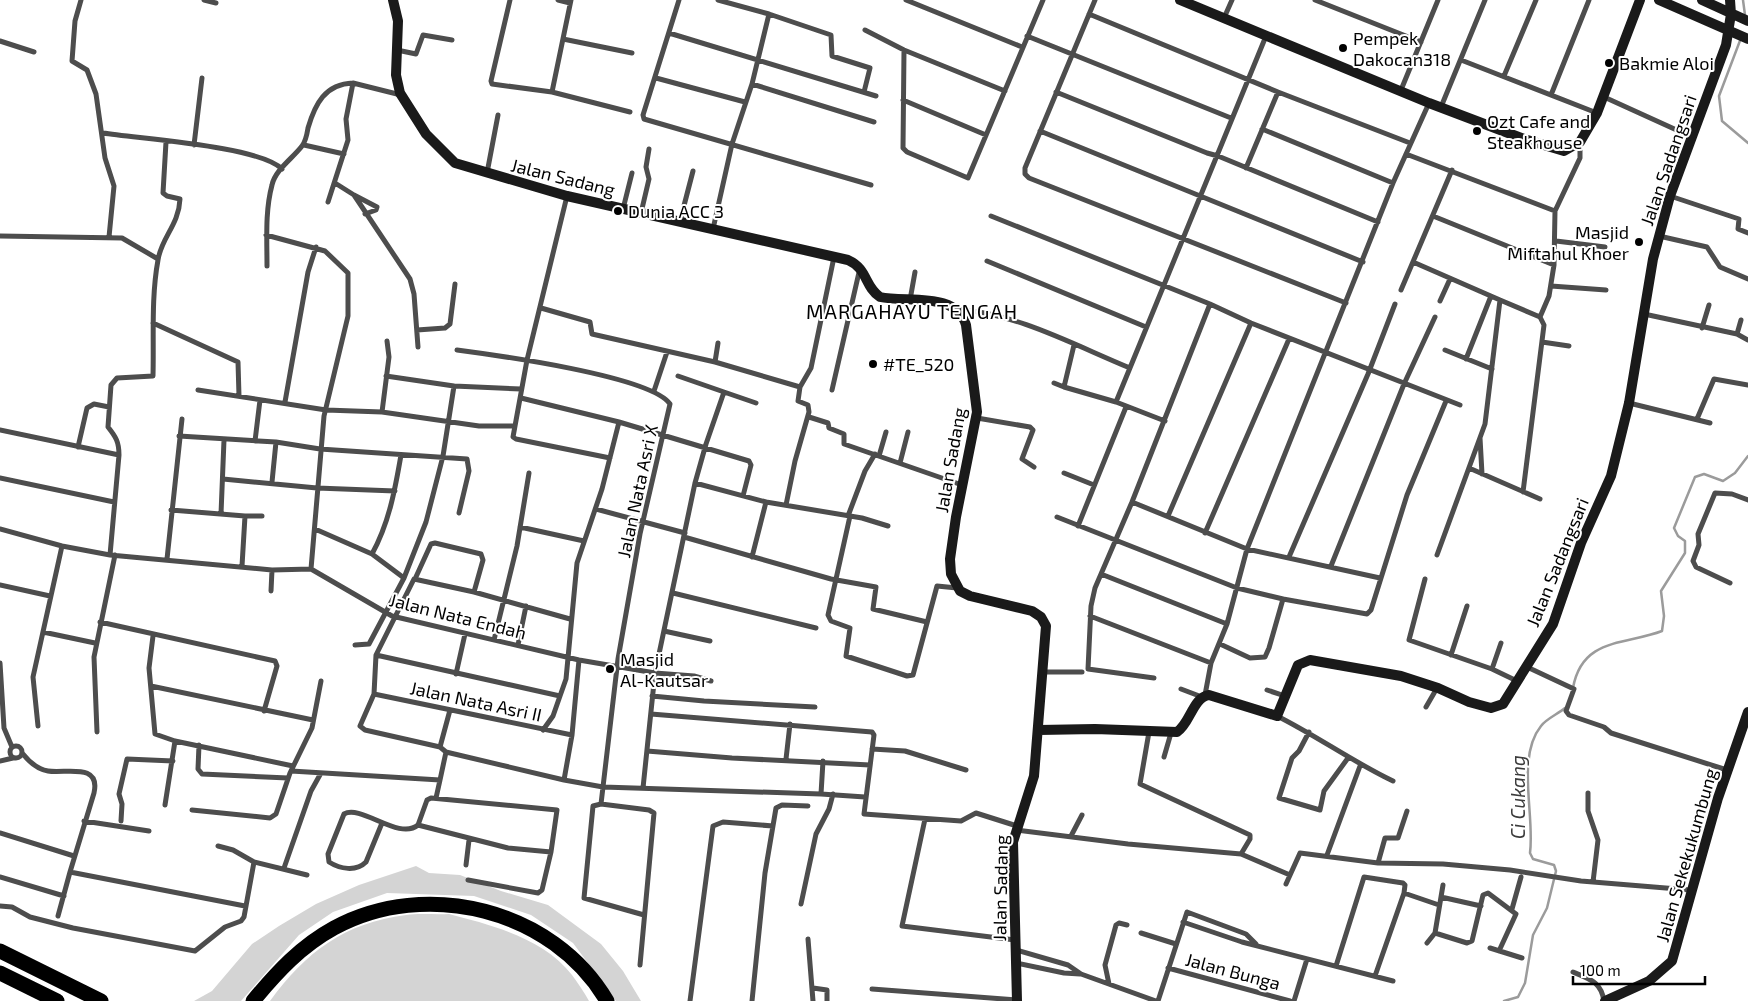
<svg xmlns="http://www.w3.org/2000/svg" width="1748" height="1001" font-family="'Exo 2',sans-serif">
	<rect width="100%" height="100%" fill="#fff"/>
	<path fill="#d4d4d4" d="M416,866L429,873L460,875L501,891L548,905L601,944L623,971L641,1001H616L573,943L531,915L474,896L387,893L333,912L299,935L241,1001H194L212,991L252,944L279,926L316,904L359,885Z
		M449,914C491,925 544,938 572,975C578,983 584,992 589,1001H270C306,952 344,923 406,915C420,913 435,915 449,914Z"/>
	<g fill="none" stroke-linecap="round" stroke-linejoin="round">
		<path stroke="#9b9b9b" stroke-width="2.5" d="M1743,0L1745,15
			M1741,38L1719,96L1722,121L1748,143
			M1573,688C1582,637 1626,645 1662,631L1664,616L1661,591L1685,553V541L1678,536L1674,528L1695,477L1704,474L1723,481L1735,473L1748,456
			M1504,1001L1518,997L1525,983L1533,935L1547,908L1556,871L1554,865L1533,859L1530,853C1535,815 1516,757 1541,726C1546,719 1558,714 1565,708"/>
		<path stroke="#4d4d4d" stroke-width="5" d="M81,0L75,21L72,61L87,70L96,94L105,158L114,186L109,237
			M204,0L216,3
			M510,0L491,81L492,84L552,92L630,112
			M558,0L570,3
			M679,0L643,115L644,119L871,185
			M718,0L769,14L831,35L832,56L870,68L864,92
			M906,0L1022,47
			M1095,0L1025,168V174L1029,178L1346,303
			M1315,0L1421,42
			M1089,14L1278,92L1410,143
			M1224,18L1232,0
			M865,30L904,50L1005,91
			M669,33L876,96
			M1027,36L1231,118
			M563,39L632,53
			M0,41L34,52
			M397,50L416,54L423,35L452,40
			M904,50L903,148L907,152L968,178L1043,0
			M1461,60L1597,113
			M1504,76L1536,0
			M656,78L745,102
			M752,84L874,122
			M1401,90L1438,0
			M552,92L571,0
			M1056,92L1207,153L1218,156L1378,222
			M1551,95L1589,0
			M1604,97L1692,137
			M903,100L986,135
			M1441,107L1485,0
			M1262,129L1393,183
			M1040,131L1363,262
			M103,133C140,139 259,146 282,169
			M194,145L202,78
			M304,145L344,154
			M1406,154L1555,211
			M1246,168L1278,92
			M487,173L498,115
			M335,183L354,195L410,279L414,294L418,347
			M354,195L377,207L376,210L365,214
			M1670,196L1739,219L1738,229L1748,233
			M328,202L348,140L346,119L353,83
			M623,209L632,173
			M641,213L649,179L646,167L649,149
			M991,216L1210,304L1251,323L1460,405
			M1433,216L1554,265
			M680,221L693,171
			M713,229L732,144L752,84L769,14
			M266,235L325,251L348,273V316L324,416L311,569
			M0,236L122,238L158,259
			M1659,236L1707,247L1720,267L1748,279
			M1556,241L1605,247
			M987,261L1146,327
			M1413,262L1500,300L1485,424L1437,555
			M267,266C267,239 265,211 272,185C275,170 293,158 302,146C306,141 307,134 308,128C315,104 325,84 353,83L401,95
			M1551,286L1606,290
			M1401,290L1452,170
			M910,300L915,272
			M1500,300L1540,317L1544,325L1523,492
			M1440,301L1450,279
			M541,308L590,322L592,334L715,362L800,387
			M957,309C1018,314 1074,345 1130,368
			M1644,314L1737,334L1748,340
			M1540,317L1549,296L1554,265L1555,211L1580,158V143
			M153,323L238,362L239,396
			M1702,328L1709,305
			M417,330L445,328L450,324L455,284
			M1737,334L1741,320
			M1542,342L1569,346
			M1074,345L1064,387L1116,402L1165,421
			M457,350C495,355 651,376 670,404L640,534L618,659L601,804
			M1445,350L1492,369
			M1466,359L1491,296
			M715,362L718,343
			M386,376L454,386L521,389
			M678,376L724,392
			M1054,383L1064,387
			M198,390L326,410L382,412L479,426H515L513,437L516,439L610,458
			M832,390L860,268
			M654,391L667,352
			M521,398L619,422L749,461L751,465L743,496
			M285,402L308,272L316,247
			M1116,402L1266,36
			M1629,403L1710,423
			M382,412L389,357L387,341
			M809,417L828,423L829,428L844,434V444L962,485
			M977,418L1030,427L1033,430L1022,459L1034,467
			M1697,419L1714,379L1748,385
			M515,426L527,360L567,196
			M0,430L119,455L110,555
			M179,436L276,442L320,449L467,459L469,471L459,513
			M1480,438L1482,474
			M255,441L260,400
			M78,447L87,408L94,404L109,407
			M119,455C119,442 116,437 108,427L111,385L117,378L153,376C154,338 151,298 158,260C161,238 179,225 180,199L167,196L163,193L166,142
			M879,456L886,432
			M900,463L908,432
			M1469,468L1540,499
			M1064,473L1094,485
			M0,478L114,502
			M223,479L317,488L395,491
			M272,482L276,442
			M695,483L766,502L752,557
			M766,502L862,518L888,526
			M1132,502L1247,549L1380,578
			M786,505L795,461L809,412L808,405L798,401L800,387L811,368L834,257
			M596,509L685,533
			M171,510L245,516L242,566
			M221,514L224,440
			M245,516H262
			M848,516L865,471L875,454
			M850,516L828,615L831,621L850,628L846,656L907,676L913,675L937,586L957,588
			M1168,516L1251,323
			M1057,517L1237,588L1283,599L1367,614L1371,610L1407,495L1446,401
			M1078,526L1126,407
			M520,527L584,541
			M0,529L62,546L110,555L272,570L311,569L392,616L579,660L655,673L694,676L711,681
			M315,529L372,554L404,578
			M1205,533L1289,339
			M684,537L831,579L876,587L873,609L927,622
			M372,554C389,523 395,490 401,455
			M1289,557L1368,374L1395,304
			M167,559L182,419
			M1331,566L1404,384L1435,317
			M1101,574L1227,624
			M415,579L431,544L435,543L481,554L483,560L474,592
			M1425,579L1409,640L1492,669L1517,681
			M1730,583L1696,567L1693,561L1699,545L1698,534L1715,493L1732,494L1748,500
			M0,585L50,596
			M271,591L272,570
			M673,593L816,628
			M1090,616L1211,663
			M100,622L275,661L277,666L264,711
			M664,631L710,641
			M43,632L95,643
			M153,636L149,668L155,734L175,741L293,766
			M494,640L517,546L529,473
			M1220,644L1250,658L1265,657L1269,648L1283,599
			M355,645L369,644L404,578L426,522L443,456L454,386
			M518,645L526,606
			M376,655L560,696L566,679L577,563L602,489L619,422
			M1451,655L1467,606
			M0,663L4,728L12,747
			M1527,667L1574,689L1566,711L1569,715L1604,727L1611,733L1727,770
			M1492,669L1501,643
			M1043,672H1082
			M456,674L465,634
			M1154,678L1088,669L1091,606L1095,588L1132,502L1210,304
			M151,686L313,720
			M1181,689L1202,697
			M1267,690L1285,696
			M374,694L572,735
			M1205,695L1211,663L1227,624L1247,549L1393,183L1429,103
			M652,696L704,701L815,707
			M1426,707L1437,688
			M651,714L872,732L874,735L864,814L961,821L976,813L1017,826
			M1277,716C1317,736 1353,762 1393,781
			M38,726L33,677L62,546
			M543,730L553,716L560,696
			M97,732L94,657L115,555
			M1149,732L1140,784L1250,835V839L1241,854
			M1309,732L1299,751L1292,758L1279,798L1320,810L1324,791L1348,758
			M199,745L198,769L202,774L288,778
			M10 752a6 6 0 1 1 12 0a6 6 0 1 1-12 0Z
			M440,747L365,730L360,726L374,694L376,655L414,579L474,592L570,619
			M872,749L905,751L966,770
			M647,751L732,758L870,765
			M446,752L564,780L603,787L821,794L865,797
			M23,754C30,763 37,769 48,771C65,774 101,762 94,793L70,872L245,906
			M1164,757L1171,733
			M786,759L790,724
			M0,761L13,758
			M291,771L440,780L436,798
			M440,780L446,752L440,747L450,710
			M564,780L572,735L579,660
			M643,788L655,673L695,483L706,444L724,392L756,403
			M1588,793V811L1598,840L1593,882
			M821,794L823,761
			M165,805L175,741
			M192,810L270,818L276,814L290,773L312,728L321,681
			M925,819L902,926L1015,940
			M84,821L149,831
			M121,821L122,804L119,794L127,759L173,761
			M382,823L366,862C356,872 340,869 329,862L328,854L344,814C361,804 399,841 418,825L508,848L551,852
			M418,825L427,800L431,798L557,810L551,852L542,890L538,893L468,880
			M1016,830L1128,844L1241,854L1290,875
			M0,833L74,856
			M1071,836L1082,815
			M218,846L233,850L254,862
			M1327,855L1360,766
			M1378,863L1385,838H1398L1407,811
			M466,865L469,840
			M284,868L311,791L321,773
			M0,877L64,896
			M1286,884L1300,853L1378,863L1443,864L1510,870L1581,881L1690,890
			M1404,893L1439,905
			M1441,897L1481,906
			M801,904L816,834L829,809L833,794
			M0,906L12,907L30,917L73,928L195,951L225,927L241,921L244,917L254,862L307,875
			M1512,909L1521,877
			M58,916L70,872
			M1183,922L1242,942L1393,981
			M1141,933L1176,944
			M1435,933L1467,943L1472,941L1483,895L1488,893L1516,914L1499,951
			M808,939L813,1001
			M1427,943L1435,933L1443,885
			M1490,948L1522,958
			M1016,950L1068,965L1081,974L1156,1001
			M1016,963L1064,973L1080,974
			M640,965L654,813L649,810L601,804L593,806L584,898L644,915
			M1336,966L1364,877L1403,883L1405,885L1404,893L1375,976
			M1168,968L1290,1001
			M1573,972C1589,979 1601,981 1604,1001
			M1109,984L1105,965L1116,925L1119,923L1127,925
			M813,988L827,990V1001
			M872,989L1017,1000
			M690,1001L713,826L723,822L773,826
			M752,1001L765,873L776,808L782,805L808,806
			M1158,1001L1187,912L1246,934L1256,944
			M1294,1001L1307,959"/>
		<path stroke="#1a1a1a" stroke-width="10" d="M393,0L398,21L396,75L400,93L426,134L455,163L567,196L848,260C868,269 864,286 880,297C906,303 957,291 966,325L977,412L956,517L950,559L951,574L960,591L970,596L1032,611L1041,617L1046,626L1034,776L1013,842L1017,1001
			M1180,0L1429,103L1524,139L1564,151L1580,142L1597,113L1640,0
			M1659,0L1748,39
			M1702,0L1748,21
			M1039,730L1095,729L1177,732C1190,724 1193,697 1209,695L1277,716L1298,665L1310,660L1401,676L1438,688L1469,702L1491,708L1503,704L1553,624L1581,543L1611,476L1629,403L1653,259L1670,196L1726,45L1731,14L1730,0
			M1605,1001L1649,981L1672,961L1718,798L1748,712"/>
		<path stroke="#000" stroke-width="15" d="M0,951L101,1001
			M0,973L57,1001
			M253,1001C277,972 301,946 334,928C426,878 553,909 607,1001"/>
	</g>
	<g fill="#000" stroke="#fff" stroke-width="2">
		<circle cx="1343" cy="48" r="5"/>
		<circle cx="1609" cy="63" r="5"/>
		<circle cx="1477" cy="131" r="5"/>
		<circle cx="618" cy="211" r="5"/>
		<circle cx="1639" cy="242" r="5"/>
		<circle cx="873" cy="364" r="5"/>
		<circle cx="610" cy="669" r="5"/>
	</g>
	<g text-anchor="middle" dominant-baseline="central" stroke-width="4" stroke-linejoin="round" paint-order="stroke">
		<g font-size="18" fill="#000" stroke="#fff" text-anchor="start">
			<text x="1353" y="38">Pempek<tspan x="1353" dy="21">Dakocan318</tspan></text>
			<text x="1619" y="63">Bakmie Aloi</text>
			<text x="1487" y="121">Ozt Cafe and<tspan x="1487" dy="21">Steakhouse</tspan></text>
			<text x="628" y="211">Dunia ACC 3</text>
			<text x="1629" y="232" text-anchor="end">Masjid<tspan x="1629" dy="21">Miftahul Khoer</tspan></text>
			<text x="883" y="364">#TE_520</text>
			<text x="620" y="659">Masjid<tspan x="620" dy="21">Al-Kautsar</tspan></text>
		</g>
		<g font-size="18" fill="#000" stroke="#fff">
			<text transform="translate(1668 160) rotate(-71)">Jalan Sadangsari</text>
			<text transform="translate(563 177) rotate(14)">Jalan Sadang</text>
			<text transform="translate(950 460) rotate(-80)">Jalan Sadang</text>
			<text transform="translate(637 491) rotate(-78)">Jalan Nata Asri X</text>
			<text transform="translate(1557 562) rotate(-68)">Jalan Sadangsari</text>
			<text transform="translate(458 616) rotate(14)">Jalan Nata Endah</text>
			<text transform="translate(476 701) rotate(12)">Jalan Nata Asri II</text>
			<text transform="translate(1686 855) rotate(-74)">Jalan Sekekukumbung</text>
			<text transform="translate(1000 888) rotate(-89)">Jalan Sadang</text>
			<text transform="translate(1233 971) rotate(15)">Jalan Bunga</text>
		</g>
		<g font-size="19" font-style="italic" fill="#3c3c3c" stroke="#fff">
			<text transform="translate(1517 797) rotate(-90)">Ci Cukang</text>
		</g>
		<g font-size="20" letter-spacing="1" fill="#000" stroke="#fff">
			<text x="912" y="311">MARGAHAYU TENGAH</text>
		</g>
	</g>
	<path d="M1573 976v8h132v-8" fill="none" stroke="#000000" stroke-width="2.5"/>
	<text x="1580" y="976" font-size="15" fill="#000000" stroke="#ffffff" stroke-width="4" paint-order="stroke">100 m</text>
</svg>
